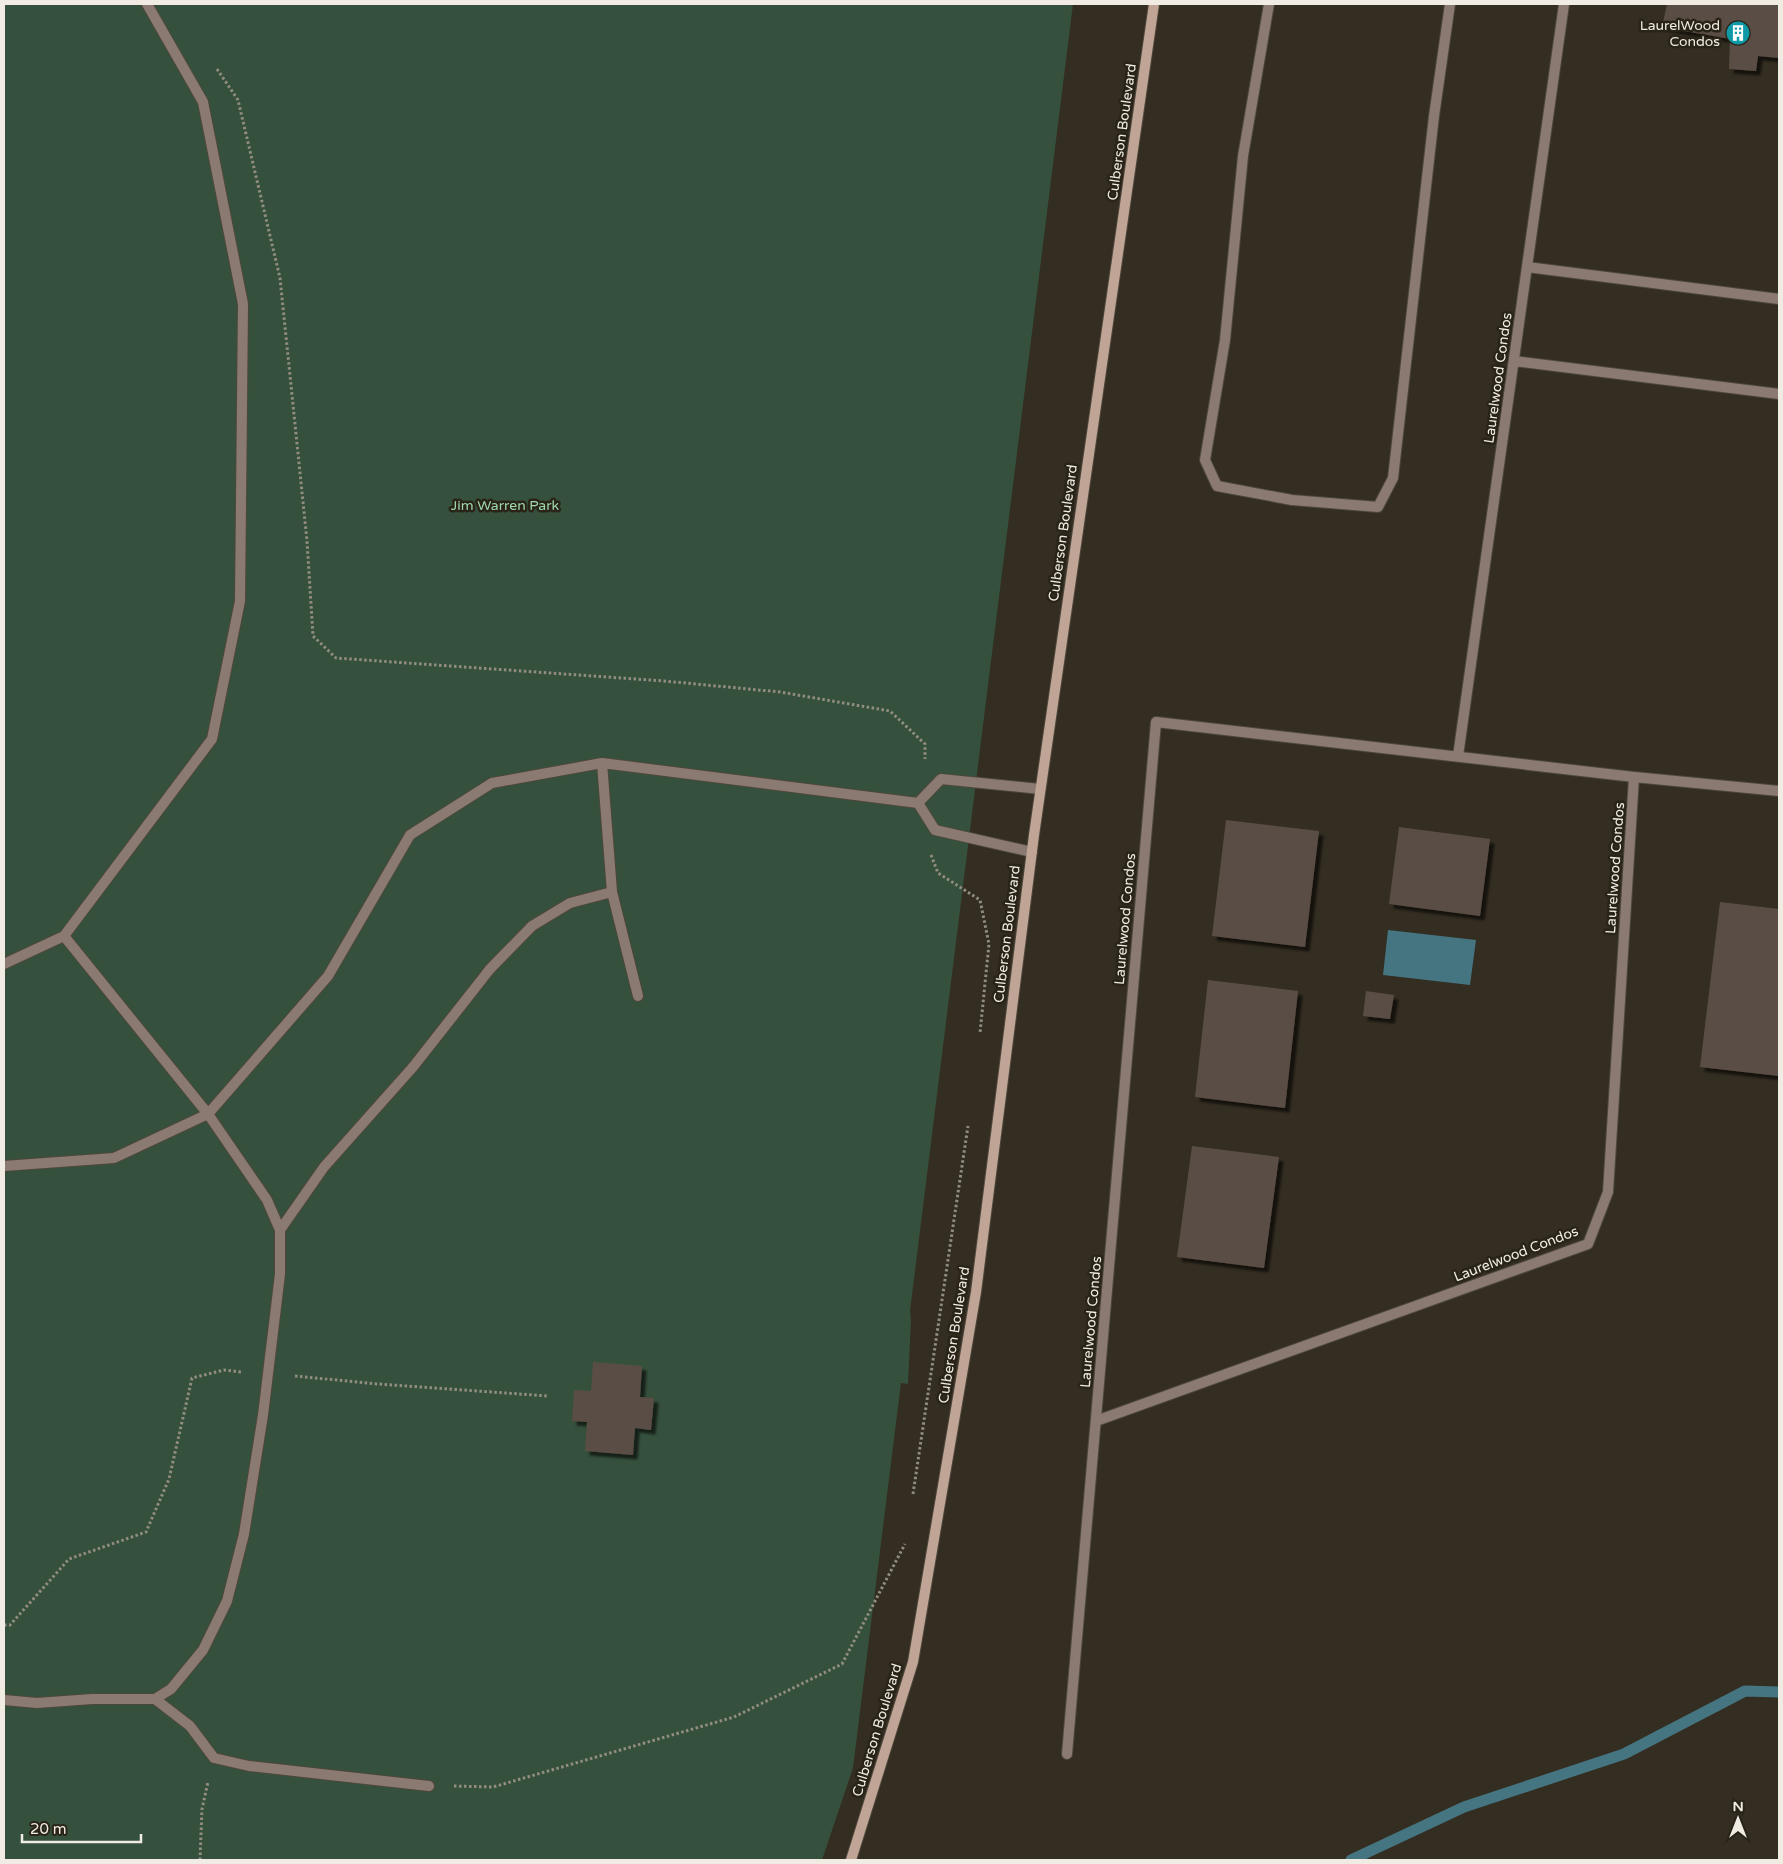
<svg xmlns="http://www.w3.org/2000/svg" width="1783" height="1864" font-family="'Varela Round',sans-serif">
	<defs>
		<filter id="shadow"><feDropShadow dx="4.5" dy="4.5" stdDeviation="1" flood-color="#0009"/></filter>
	</defs>
	<rect width="100%" height="100%" fill="#342d21"/>
	<path fill="#35503c" d="M4,4H1073L910,1311L911,1320L908,1384L901,1383L853,1768L822,1860H4Z"/>
	<path fill="#457581" d="M1388,930L1476,940L1470,985L1383,975Z"/>
	<g fill="none" stroke-linecap="round" stroke-linejoin="round">
		<path stroke="#457581" stroke-width="11" d="M1351,1860L1464,1807L1624,1754L1745,1691L1779,1692"/>
	</g>
	<path fill="#5a4e44" filter="url(#shadow)" d="M1667,4H1779V58L1758,56L1756,71L1729,69L1730,39L1662,27Z
		M1226,820L1319,831L1305,947L1212,936Z
		M1399,827L1490,839L1480,916L1389,904Z
		M1720,902L1779,909V1076L1700,1067Z
		M1208,980L1298,991L1285,1108L1195,1097Z
		M1366,991L1394,995L1390,1019L1363,1016Z
		M1192,1146L1279,1157L1264,1268L1177,1257Z
		M593,1362L642,1366L640,1397L654,1398L651,1430L635,1428L633,1455L585,1451L587,1422L572,1421L574,1390L591,1391Z"/>
	<g fill="none" stroke-linecap="round" stroke-linejoin="round">
		<defs>
			<path id="lane" d="M602,763L612,892L638,996
				M918,803L941,779L1040,789
				M918,803L935,830L1032,852
				M4,964L64,936L212,739L240,601L243,304L203,102L147,4
				M4,1166L114,1158L208,1114L328,976L410,835L492,783L602,763L918,803
				M280,1230L324,1167L413,1067L490,969L532,926L570,903L612,892
				M155,1699L190,1726L214,1758L249,1766L429,1786
				M4,1700L37,1703L92,1699H155L171,1689L203,1650L227,1601L244,1534L263,1415L280,1274V1230L267,1200L208,1114L64,936"/>
			<path id="street" d="M1269,4L1243,156L1225,340L1205,460L1217,486L1292,500L1378,507L1393,478L1434,116L1450,4
				M1527,267L1779,299
				M1514,361L1779,394
				M1458,756L1564,4
				M1096,1421L1588,1244L1608,1192L1634,777
				M1067,1754L1156,722L1634,777L1779,791"/>
			<path id="secondary" d="M851,1860L913,1662L976,1292L1034,835L1154,4"/>
		</defs>
		<use href="#lane" stroke="#4e483c" stroke-width="12"/>
		<use href="#street" stroke="#4e483c" stroke-width="12"/>
		<use href="#secondary" stroke="#4e483c" stroke-width="12"/>
		<path stroke="#928d83" stroke-width="3" stroke-dasharray="2.5 2.5" stroke-linecap="butt" d="M217,69L238,100L280,278L307,541L313,636L336,658L664,681L780,692L890,711L925,744V759
			M931,855L938,873L980,900L989,944L980,1033
			M295,1376L378,1384L548,1396
			M913,1494L968,1126
			M4,1625H10L69,1559L146,1532L169,1479L192,1378L224,1370L241,1372
			M454,1786L493,1787L734,1717L842,1664L905,1544
			M200,1860L202,1809L208,1782"/>
		<use href="#lane" stroke="#8b7a71" stroke-width="10"/>
		<use href="#street" stroke="#8b7a71" stroke-width="10"/>
		<use href="#secondary" stroke="#c0a596" stroke-width="10"/>
	</g>
	<defs>
		<symbol id="building-disc" viewBox="-11 -11 22 22"><circle r="9.5" fill="#0f9aa8" stroke="#2a2418"/><path d="M-4-6H4V6H1V3H-1V6H-4ZM-2.5-4.3h1.7v1.8h-1.7ZM.8-4.3h1.7v1.8H.8ZM-2.5-1h1.7V.8h-1.7ZM.8-1h1.7V.8H.8Z" fill="#fff"/></symbol>
	</defs>
	<g fill-rule="evenodd">
		<use href="#building-disc" x="1724" y="19" width="28" height="28"/>
	</g>
	<g text-anchor="middle" dominant-baseline="central" stroke-width="5" stroke-linejoin="round" paint-order="stroke">
		<g font-size="14" fill="#f0ece4" stroke="#2a2418" text-anchor="end">
			<text x="1720" y="25">LaurelWood<tspan x="1720" dy="16">Condos</tspan></text>
		</g>
		<g font-size="14" fill="#f0ece4" stroke="#2a2418">
			<text transform="translate(1122 132) rotate(-82)">Culberson Boulevard</text>
			<text transform="translate(1498 378) rotate(-82)">Laurelwood Condos</text>
			<text transform="translate(1063 533) rotate(-82)">Culberson Boulevard</text>
			<text transform="translate(1615 868) rotate(-86)">Laurelwood Condos</text>
			<text transform="translate(1125 919) rotate(-85)">Laurelwood Condos</text>
			<text transform="translate(1007 934) rotate(-83)">Culberson Boulevard</text>
			<text transform="translate(1516 1254) rotate(-21)">Laurelwood Condos</text>
			<text transform="translate(1091 1322) rotate(-85)">Laurelwood Condos</text>
			<text transform="translate(954 1335) rotate(-81)">Culberson Boulevard</text>
			<text transform="translate(877 1730) rotate(-73)">Culberson Boulevard</text>
		</g>
		<g font-size="14" fill="#9dd8ad" stroke="#2a2418">
			<text x="505" y="505">Jim Warren Park</text>
		</g>
	</g>
	<rect width="1783" height="1864" fill="none" stroke="#f0ece4" stroke-width="10"/>
	<g transform="translate(1738 1819)" stroke="#2a2418" stroke-width="4" paint-order="stroke">
	<path d="M0-4L9 19L0 12L-9 19Z" fill="#f0ece4"/>
	<text y="-8" font-size="14" font-weight="bold" text-anchor="middle" fill="#f0ece4">N</text>
	</g>
	<path d="M22 1834v8h119v-8" fill="none" stroke="#f0ece4" stroke-width="2.5"/>
	<text x="30" y="1834" font-size="15" fill="#f0ece4" stroke="#2a2418" stroke-width="4" paint-order="stroke">20 m</text>
</svg>
